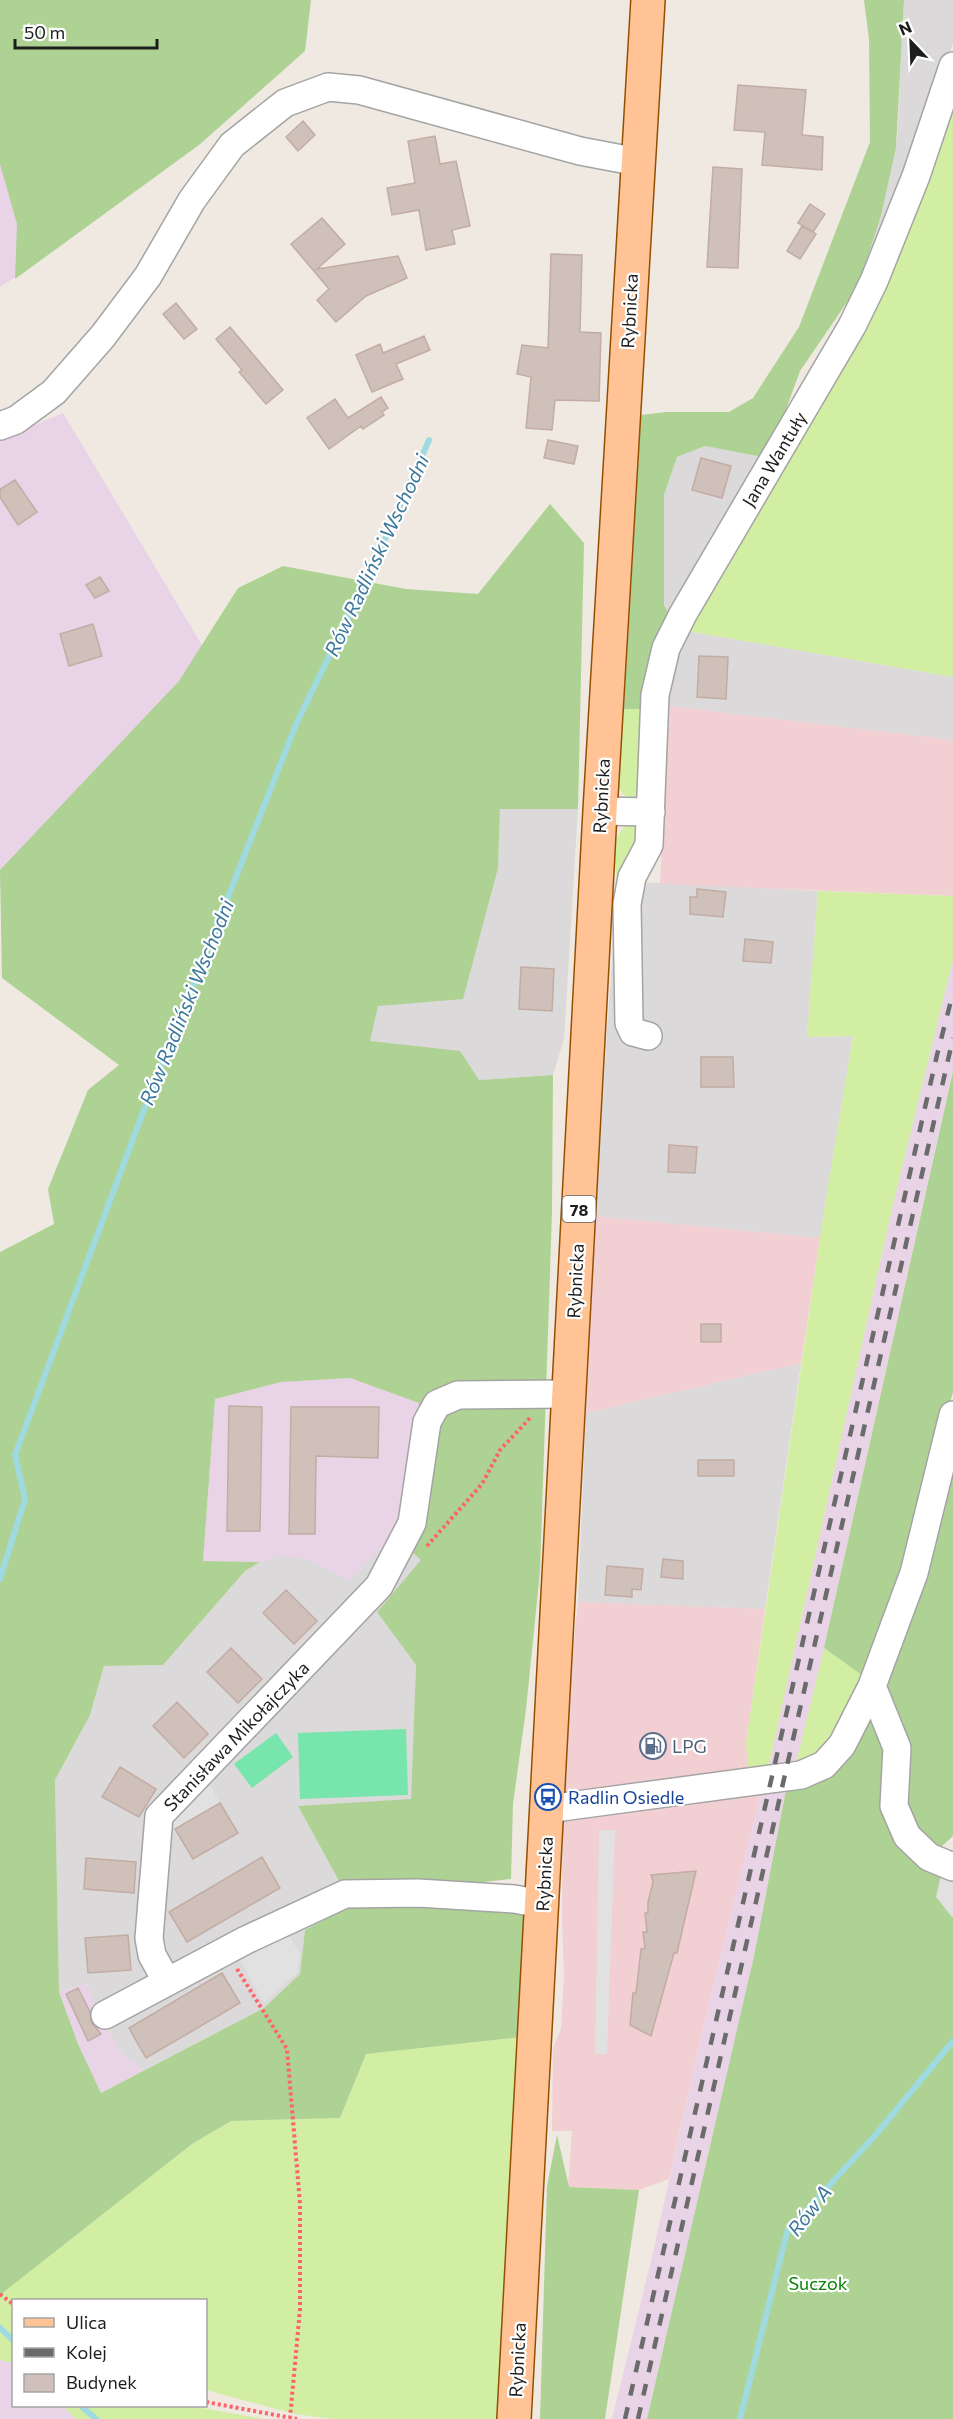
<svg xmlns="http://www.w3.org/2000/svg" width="953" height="2419" font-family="Commissioner,sans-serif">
	<rect width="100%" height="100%" fill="#efe9e1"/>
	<path fill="#dbd9da" d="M904,0H953V43L919,145L858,286L881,216L897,143Z
		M705,446L768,458L671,617L664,605V495L677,457Z
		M687,631L953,677V740L668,706L674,659Z
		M500,809H578L564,1039L553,1075L479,1080L370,1041L377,1006L498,868Z
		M617,881L818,891L807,1037L853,1036L820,1238L595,1216Z
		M801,1363L765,1609L578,1602L586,1413Z
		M394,1536L422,1560L377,1612L416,1665L411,1800L298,1806L339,1881L343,1911L305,1930L300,1974L264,2008L143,2071L120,2051L99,2015L87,1984L59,1992L55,1780L90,1715L104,1666L163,1665L245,1571L260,1562L280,1556L307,1558L349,1580Z"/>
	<path fill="#f2cfd2" d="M668,706L953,740V896L660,884Z
		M595,1216L820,1238L801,1363L586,1413Z
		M578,1602L765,1609L746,1743L762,1788L708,2007L669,2179L639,2190L568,2187L572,2131H552L553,2048L561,2029L564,1977L562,1921L563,1746Z"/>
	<path fill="#e9d3e7" d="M0,144L21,213L17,276L0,287Z
		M63,413L224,682L0,888V440Z
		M953,959V1069L818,1675L794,1772L767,1774L890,1217Z
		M350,1378L420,1403L403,1517L394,1536L349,1580L307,1558L280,1556L260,1562L203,1561L215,1399L281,1382Z
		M787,1785L754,1956L647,2419H612L651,2261L708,2007L762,1788Z
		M87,1984L99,2015L120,2051L143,2071L101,2093L78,2044L59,1992Z
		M0,2360L13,2363L14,2406H63L76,2419H0Z"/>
	<path fill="#d2eea3" d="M953,91V677L687,631Z
		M624,709H649L639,796L630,798L623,794L618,786Z
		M631,823L639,826L643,835L627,882L617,881C615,859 609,834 631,823Z
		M818,891L953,896V959L890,1217L767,1774L748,1769L746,1743L825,1204L853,1036L807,1037Z
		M824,1648L866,1678L825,1755L794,1772Z
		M521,2037L502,2419H333L295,2414L206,2390V2300H14L13,2363L0,2360V2295L192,2144L231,2121L340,2118L366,2054Z
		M63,2406H191L265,2419H76Z"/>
	<path fill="#aed293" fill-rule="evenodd" d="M0,0H311L305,51L199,145L15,279L17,224L0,164Z
		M864,0H904L896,148L881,216L858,286L800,371L768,458L705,446L677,457L664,495V605L671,617L649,709H624L641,415L666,412H729L753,398L799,327L870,142L869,39Z
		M550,504L584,543L578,809H500L498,868L463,999L378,1006L370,1041L460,1051L479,1080L553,1075L552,1212L540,1572L526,1709L513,1804L511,1879L458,1885L526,1917L521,2037L366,2054L340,2118L231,2121L192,2144L0,2295V1252L54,1224L48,1189L88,1090L119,1065L2,978L0,870L179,681L238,588L283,566L406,589L478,594ZM350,1378L419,1403L403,1517L394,1536L421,1560L377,1612L416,1665L411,1799L298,1806L339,1881L343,1910L305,1930L300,1974L264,2008L101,2093L78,2044L59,1992L55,1780L90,1715L104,1666L163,1665L245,1571L260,1562L203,1561L215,1399L281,1382Z
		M953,1071V1392L904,1562L866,1678L824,1648Z
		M953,1469V1836L929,1858L941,1875L953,1917V2419H647L754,1956L786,1790L839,1764L897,1659Z
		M557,2135L569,2187L639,2190L605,2419H540L547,2186Z"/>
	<path fill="#78e5ac" d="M406,1729L408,1795L300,1799L298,1733Z
		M276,1733L293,1757L252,1788L234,1764Z"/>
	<path fill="#e1e1e1" d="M209,1783L220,1803L175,1829L169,1819L191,1794Z
		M599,1830H615L607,2054H595Z
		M953,1867V1917H952L936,1897L941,1875Z
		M284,1928L300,1954L298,1972L264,2003L237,1954Z"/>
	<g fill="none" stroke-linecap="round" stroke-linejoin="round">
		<path stroke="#9edae0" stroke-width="6" d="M0,1579L25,1499L15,1455L142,1115L297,722L374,564L429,440
			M0,2328L14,2341
			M81,2406L96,2419
			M740,2419L787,2232L878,2132L953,2041"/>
	</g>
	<path fill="#cfc0ba" stroke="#c2aca3" stroke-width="1.5" d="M738,85L806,90L802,135L823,137L822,170L762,165L765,132L734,130Z
		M303,121L315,135L298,151L286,137Z
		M435,136L440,164L456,161L470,226L452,230L455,244L426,250L419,210L392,215L387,188L415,183L408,141Z
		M713,167L742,169L738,268L707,267Z
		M810,204L825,214L813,232L798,223Z
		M322,218L345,244L317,269L398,256L407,278L366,296L336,322L317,300L329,289L291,244Z
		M802,226L816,234L800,259L787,251Z
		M551,254L582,255L580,332L601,333L599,401L555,400L552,430L526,428L531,377L517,374L522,345L548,348Z
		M176,303L197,329L184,339L163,314Z
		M230,327L283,390L266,404L239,372L242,370L216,339Z
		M424,336L430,350L396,364L403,379L372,392L356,355L380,344L383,353Z
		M381,397L388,408L382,412L384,415L363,429L361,426L329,449L307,418L335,399L348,418Z
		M548,440L578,446L574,464L544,458Z
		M701,458L731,466L722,498L692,490Z
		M15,480L37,512L18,525L0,497V489Z
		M100,577L109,591L95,598L86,585Z
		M93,624L102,656L69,666L60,634Z
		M699,656L728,657L726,699L697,697Z
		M697,889L726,892L723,917L690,914V897H697Z
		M745,939L773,942L771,963L743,961Z
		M521,967L554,969L552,1011L519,1009Z
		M701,1057H733L734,1087H701Z
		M669,1145L697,1147L695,1173L668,1172Z
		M701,1324H721V1342H701Z
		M229,1406L262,1407L260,1531H227Z
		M291,1407H379L378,1458L316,1456L315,1534H289Z
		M698,1460H734V1476H698Z
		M663,1559L683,1561V1579L661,1577Z
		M607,1566L643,1569L641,1590L632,1589V1597L605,1595Z
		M286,1590L317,1621L294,1644L263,1613Z
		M231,1648L262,1679L238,1703L207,1672Z
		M177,1702L208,1734L184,1758L153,1726Z
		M120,1767L156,1789L139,1817L102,1797Z
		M220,1803L238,1833L193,1859L175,1829Z
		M262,1857L280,1888L187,1942L169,1912Z
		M86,1858L136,1862L134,1893L84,1889Z
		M696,1871L677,1953H674L651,2036L630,2025L633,1993H636L641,1949L645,1948L643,1932H647L645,1913H648V1902L653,1882L651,1875Z
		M128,1935L131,1970L88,1973L85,1938Z
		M222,1973L240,2003L146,2058L129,2028Z
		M78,1988L90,2012L91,2022L101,2034L88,2041L66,1994Z"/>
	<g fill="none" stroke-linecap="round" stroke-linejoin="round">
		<defs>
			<path id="minor" d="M0,426L16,420L54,392L103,336L148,276L192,200L232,145L285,103L328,87L359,90L580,151L638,162
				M600,811L651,812
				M648,1036L633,1032L629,1023L627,904L632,877L649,845L655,695L666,648L683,614L852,326L874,281L916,176L953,66
				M872,1686L897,1748L894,1806L907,1836L929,1857L953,1867
				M547,1809L801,1775L824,1765L842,1745L872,1686L914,1573L953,1415
				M542,1904L514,1899L418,1893L345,1894L246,1940L167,1982L152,1955L149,1938L159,1816L379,1586L412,1523L427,1422L437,1404L458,1395L569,1394
				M105,2015L167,1982"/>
			<path id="major" d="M514,2419L600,811L648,0"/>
		</defs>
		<use href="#minor" stroke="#a4a4a4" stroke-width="30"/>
		<use href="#major" stroke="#954f00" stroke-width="36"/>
		<path stroke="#ff6268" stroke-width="4" stroke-dasharray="3 3" stroke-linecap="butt" d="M427,1546L482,1484L500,1450L531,1417
			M237,1969L287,2049L300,2204V2309L290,2418
			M0,2294L14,2305
			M206,2402L297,2419"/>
		<use href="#minor" stroke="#fff" stroke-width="27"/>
		<use href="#major" stroke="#ffc396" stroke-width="33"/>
		<path stroke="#6b6b6b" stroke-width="4.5" stroke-dasharray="12 12" stroke-linecap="butt" d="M625,2419L937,1055L953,993
			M638,2419L953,1038"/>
	</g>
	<defs>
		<symbol id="fuel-ring" viewBox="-11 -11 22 22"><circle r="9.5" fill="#fff" stroke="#5c6f8a" stroke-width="1.5"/><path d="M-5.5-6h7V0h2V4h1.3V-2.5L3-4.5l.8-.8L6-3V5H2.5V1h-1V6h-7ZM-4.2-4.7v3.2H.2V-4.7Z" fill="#5c6f8a"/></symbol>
		<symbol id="bus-ring" viewBox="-11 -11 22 22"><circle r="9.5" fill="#fff" stroke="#1a4fb4" stroke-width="1.5"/><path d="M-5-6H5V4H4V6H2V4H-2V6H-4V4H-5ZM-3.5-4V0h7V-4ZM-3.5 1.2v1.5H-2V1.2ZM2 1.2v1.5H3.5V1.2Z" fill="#1a4fb4"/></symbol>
	</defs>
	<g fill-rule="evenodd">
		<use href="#fuel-ring" x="638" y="1731" width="30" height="30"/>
		<use href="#bus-ring" x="533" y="1782" width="30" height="30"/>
	</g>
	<g text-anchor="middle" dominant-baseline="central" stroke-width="4.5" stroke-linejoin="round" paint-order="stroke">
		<rect fill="#fff" stroke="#616161" stroke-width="1.5" x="562.5" y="1196" width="33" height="26" rx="4.5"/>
		<g font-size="16" font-weight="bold" fill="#1d1d1d">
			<text x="579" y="1209">78</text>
		</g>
		<g font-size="18" fill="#1d1d1d" stroke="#fff">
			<text transform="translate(629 311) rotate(-87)">Rybnicka</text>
			<text transform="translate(774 459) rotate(-59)">Jana Wantuły</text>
			<text transform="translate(601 796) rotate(-87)">Rybnicka</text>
			<text transform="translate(575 1281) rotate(-87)">Rybnicka</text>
			<text transform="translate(236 1736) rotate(-46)">Stanisława Mikołajczyka</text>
			<text transform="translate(544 1874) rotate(-87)">Rybnicka</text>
			<text transform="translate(517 2360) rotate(-87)">Rybnicka</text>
		</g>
		<g font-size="18" fill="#4e5e75" stroke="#fff" text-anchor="start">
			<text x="672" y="1746">LPG</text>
		</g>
		<g font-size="18" fill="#164399" stroke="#fff" text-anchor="start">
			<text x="568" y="1797">Radlin Osiedle</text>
		</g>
		<g font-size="18" fill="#0a8203" stroke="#fff">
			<text x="818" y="2283">Suczok</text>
		</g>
		<g font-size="20" font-style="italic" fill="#3b789b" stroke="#fff">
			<text transform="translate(376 555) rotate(-65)">Rów Radliński Wschodni</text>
			<text transform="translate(186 1002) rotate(-68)">Rów Radliński Wschodni</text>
			<text transform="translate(809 2210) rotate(-52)">Rów A</text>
		</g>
	</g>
	<rect x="12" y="2299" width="195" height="108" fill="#ffffff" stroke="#a5a5a5" stroke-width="1.5"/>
	<rect x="24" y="2318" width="30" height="9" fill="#ffc396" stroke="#a5a5a5" stroke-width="1.5"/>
	<text x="66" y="2329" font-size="18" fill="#1d1d1d">Ulica</text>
	<rect x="24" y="2348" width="30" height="9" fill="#6b6b6b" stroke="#a5a5a5" stroke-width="1.5"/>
	<text x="66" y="2359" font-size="18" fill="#1d1d1d">Kolej</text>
	<rect x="24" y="2374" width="30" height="18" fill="#cfc0ba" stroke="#a5a5a5" stroke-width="1.5"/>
	<text x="66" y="2389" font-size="18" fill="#1d1d1d">Budynek</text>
	<g transform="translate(911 42) rotate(337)" stroke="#ffffff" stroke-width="4.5" paint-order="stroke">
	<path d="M0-4.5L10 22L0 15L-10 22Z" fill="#1d1d1d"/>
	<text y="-9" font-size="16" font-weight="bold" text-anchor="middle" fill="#1d1d1d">N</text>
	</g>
	<path d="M15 39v9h142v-9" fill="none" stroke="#1d1d1d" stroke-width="3"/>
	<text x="24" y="39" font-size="18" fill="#1d1d1d" stroke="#ffffff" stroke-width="4.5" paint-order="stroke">50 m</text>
</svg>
